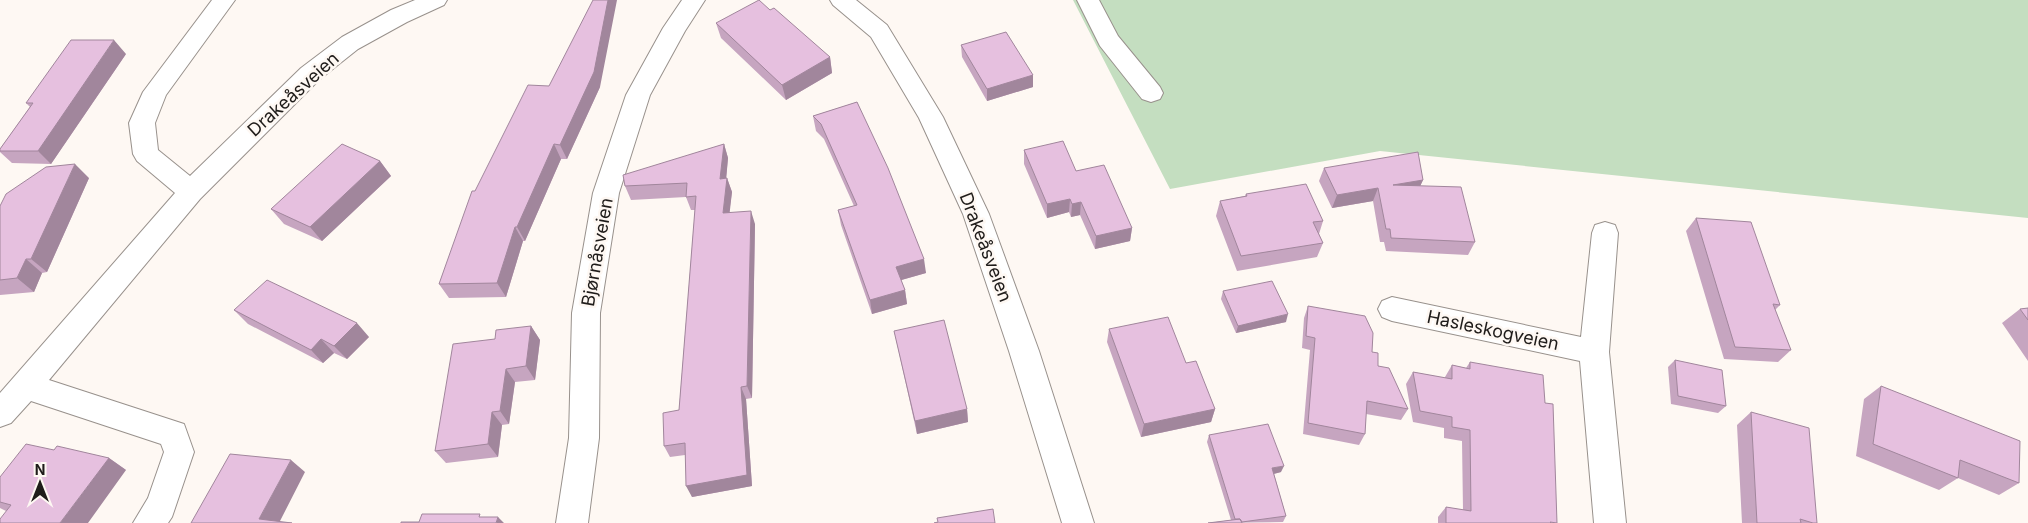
<svg xmlns="http://www.w3.org/2000/svg" width="2028" height="523" font-family="Inter,sans-serif">
	<rect width="100%" height="100%" fill="#fef8f3"/>
	<path fill="#c4dec0" d="M1073,0H2028V218L1380,151L1170,189Z"/>
	<g fill="none" stroke-linecap="round" stroke-linejoin="round">
		<defs>
			<path id="minor" d="M212,0H235L166,95L155,123L158,150L190,176L301,68L342,37L391,10L415,0H447L444,5L407,22L358,49L319,80L200,199L49,380L184,424L194,452L172,517L168,523H133L148,498L164,452L161,444L31,401L11,423L0,427V393L175,193L137,161L133,154L129,123L143,92Z
				M682,0H705L685,31L650,95L619,193L600,313L599,438L588,523H556L569,438L572,313L593,193L626,95L663,28Z
				M830,0H856L887,25L943,117L989,214L1039,351L1094,523H1062L1009,351L963,214L919,118L871,37L833,5Z
				M1077,0H1099L1118,36L1160,87L1163,93L1160,99L1151,102L1142,99L1100,46Z
				M1605,222L1615,225L1618,233L1609,352L1626,523H1594L1580,361L1392,321L1382,317L1378,309L1382,301L1392,297L1581,337L1592,233L1595,225Z"/>
		</defs>
		<use href="#minor" stroke="#98918c" stroke-width="2"/>
		<use href="#minor" fill="#fff" fill-rule="evenodd"/>
	</g>
	<path fill="#c6a5c0" d="M770,10L830,57L832,73L786,100L721,38L716,23Z
		M961,45L1033,75V87L987,101L962,57Z
		M126,54L51,164L12,163L0,152V149L30,107L26,103Z
		M549,86L600,87L567,159H561L525,241H523L506,297L449,298L439,284L475,191Z
		M857,102L926,273L901,280L905,290L907,304L872,314L841,225L838,210L854,206L824,139L816,131L813,116Z
		M724,144L728,158L726,178H727L732,192L729,213L755,224L752,398L746,399L752,486L692,497L685,455L670,457L664,446L679,410L695,210H691L686,197L631,200L625,186Z
		M1024,150L1076,171L1132,228L1130,241L1095,249L1080,215L1071,217L1069,212L1047,218L1024,164Z
		M380,161L391,176L322,241L284,224L271,209Z
		M1324,168L1423,180L1420,186L1475,242L1468,255L1386,251L1384,242H1380L1373,201L1332,208L1319,181Z
		M89,178L47,272L42,273L34,292L0,295V206Z
		M1246,194L1323,221L1319,234L1323,243L1317,257L1237,271L1216,216L1220,201L1245,196Z
		M1696,218L1780,305L1775,310L1791,350L1778,362L1724,359L1686,231Z
		M1223,291L1286,322L1236,333L1221,299Z
		M1308,306L1372,352L1378,366L1408,409L1401,420L1366,414L1365,434L1359,445L1303,434L1310,350L1302,348L1304,318Z
		M2028,308V361L2002,323L2020,309Z
		M234,310L369,337L347,359L334,353L323,363L248,324Z
		M531,326L540,340L535,380L515,382L509,424L502,425L498,457L446,463L435,451L495,339Z
		M1109,329L1186,363L1215,409L1211,422L1141,437L1107,342Z
		M894,331L967,409L968,422L917,434L897,344Z
		M1675,360L1726,406L1718,413L1671,404L1668,367Z
		M1470,362L1545,403L1557,523H1438V517L1446,507L1463,510L1462,441L1444,438V428L1413,422L1406,384L1413,372L1445,378V377L1452,365L1466,368Z
		M1881,386L2019,483L1999,495L1958,478L1939,490L1856,456L1864,399Z
		M1751,412L1817,523H1742L1737,425Z
		M1209,435L1281,472L1274,474L1286,516L1283,522L1208,523L1231,520L1207,442Z
		M54,450L109,458L126,470L6,511L0,508V477Z"/>
	<path fill="#a1869c" d="M608,0H617L600,87L567,159L560,145Z
		M114,40L126,54L51,164L38,151Z
		M830,57L832,73L786,100L782,85Z
		M1033,75V87L987,101V89Z
		M554,144L561,159L525,241L517,227Z
		M724,144L728,158L725,192L720,179Z
		M380,161L391,176L322,241L310,227Z
		M75,164L89,178L47,272L31,259Z
		M727,178L732,192L728,227L723,213Z
		M1423,180L1417,193L1393,185Z
		M1378,188L1373,201L1332,208L1337,195Z
		M1070,199L1069,212L1047,218V204Z
		M1081,202L1080,215L1071,217L1072,204Z
		M751,211L755,224L752,398L747,386Z
		M515,227L523,241L506,297L497,283Z
		M1132,228L1130,241L1095,249L1096,236Z
		M26,259L42,273L34,292L17,278Z
		M924,259L926,273L898,281L896,267Z
		M905,290L907,304L872,314L870,300Z
		M1288,314L1286,322L1236,333L1238,326Z
		M357,323L369,337L347,359L334,346Z
		M531,326L540,340L535,380L526,366Z
		M321,339L334,353L323,363L311,350Z
		M506,369L515,382L509,424L500,411Z
		M741,387L746,399L752,486L692,497L686,486Z
		M967,409L968,422L917,434L915,421Z
		M1215,409L1211,422L1141,437L1144,424Z
		M492,412L502,425L498,457L488,444Z
		M109,458L126,470L88,523H60Z
		M291,460L305,472L279,523L259,519Z
		M1284,466L1281,472L1269,475L1272,468Z
		M498,517L504,523H496Z"/>
	<path fill="#e6c0df" stroke="#a1869c" d="M593,0H608L594,72L560,145L554,144L517,227H515L497,283L439,284L472,191H475L528,85L549,86Z
		M759,0L770,10L774,8L830,57L782,85L716,23Z
		M1006,32L1033,75L987,89L961,45Z
		M71,40H114L38,151H0V149L33,103H26Z
		M857,102L888,168L924,259L896,267L905,290L870,300L838,210L857,205L821,124L813,116Z
		M1063,141L1076,171L1104,165L1132,228L1096,236L1081,202L1072,204L1070,199L1047,204L1024,150Z
		M342,144L380,161L310,227L271,209Z
		M724,144L720,179L727,178L723,213L751,211L747,386L741,387L747,475L686,486L685,443L664,446L663,413L679,410L696,196L686,197L687,183L625,186L623,175Z
		M1418,152L1423,180L1393,185L1461,187L1475,242L1391,238L1390,229H1386L1378,188L1337,195L1324,168Z
		M75,164L31,259H26L17,278L0,280V206L6,194L46,167Z
		M1306,184L1323,221L1313,222L1323,243L1241,256L1220,201L1247,196L1246,194Z
		M1696,218L1751,222L1780,305L1773,304L1791,350L1735,347Z
		M267,280L357,323L334,346L321,339L311,350L234,310Z
		M1272,281L1288,314L1238,326L1223,291Z
		M1308,306L1365,316L1373,333L1372,352L1378,353V366L1389,368L1408,409L1367,401L1365,434L1308,423L1315,338L1306,336Z
		M2028,308V320L2020,309Z
		M1168,317L1186,363L1196,361L1215,409L1144,424L1109,329Z
		M944,320L967,409L915,421L894,331Z
		M531,326L526,366L506,369L500,411L492,412L488,444L435,451L453,344L495,339L496,330Z
		M1675,360L1722,370L1726,406L1678,396Z
		M1470,362L1543,375L1545,403L1553,404L1557,523L1550,522L1551,523H1446V507L1471,511L1470,430L1452,427V417L1420,411L1413,372L1452,379V365L1470,369Z
		M1881,386L2020,441L2019,483L1960,460L1958,478L1873,444Z
		M1751,412L1809,428L1817,523H1813L1800,519L1801,523H1757Z
		M1268,424L1284,466L1272,468L1286,516L1242,522L1240,519H1235L1209,435Z
		M26,444L54,450L57,446L109,458L60,523H0V519L11,505L0,502V477Z
		M230,454L291,460L259,519L292,523H191Z
		M993,509L995,523H934L938,522L937,518Z
		M422,514H480L479,517H498L496,523H401V522H419Z
		M1240,519L1242,523H1208Z"/>
	<g text-anchor="middle" dominant-baseline="central" stroke-width="5" stroke-linejoin="round" paint-order="stroke">
		<g font-size="18" fill="#1f1c1a" stroke="#fef8f3">
			<text transform="translate(293 94) rotate(-42)">Drakeåsveien</text>
			<text transform="translate(986 247) rotate(69)">Drakeåsveien</text>
			<text transform="translate(597 252) rotate(-80)">Bjørnåsveien</text>
			<text transform="translate(1493 330) rotate(12)">Hasleskogveien</text>
		</g>
	</g>
	<g transform="translate(40 483)" stroke="#fef8f3" stroke-width="4" paint-order="stroke">
	<path d="M0-4L9 19L0 12L-9 19Z" fill="#1f1c1a"/>
	<text y="-8" font-size="14" font-weight="bold" text-anchor="middle" fill="#1f1c1a">N</text>
	</g>
</svg>
